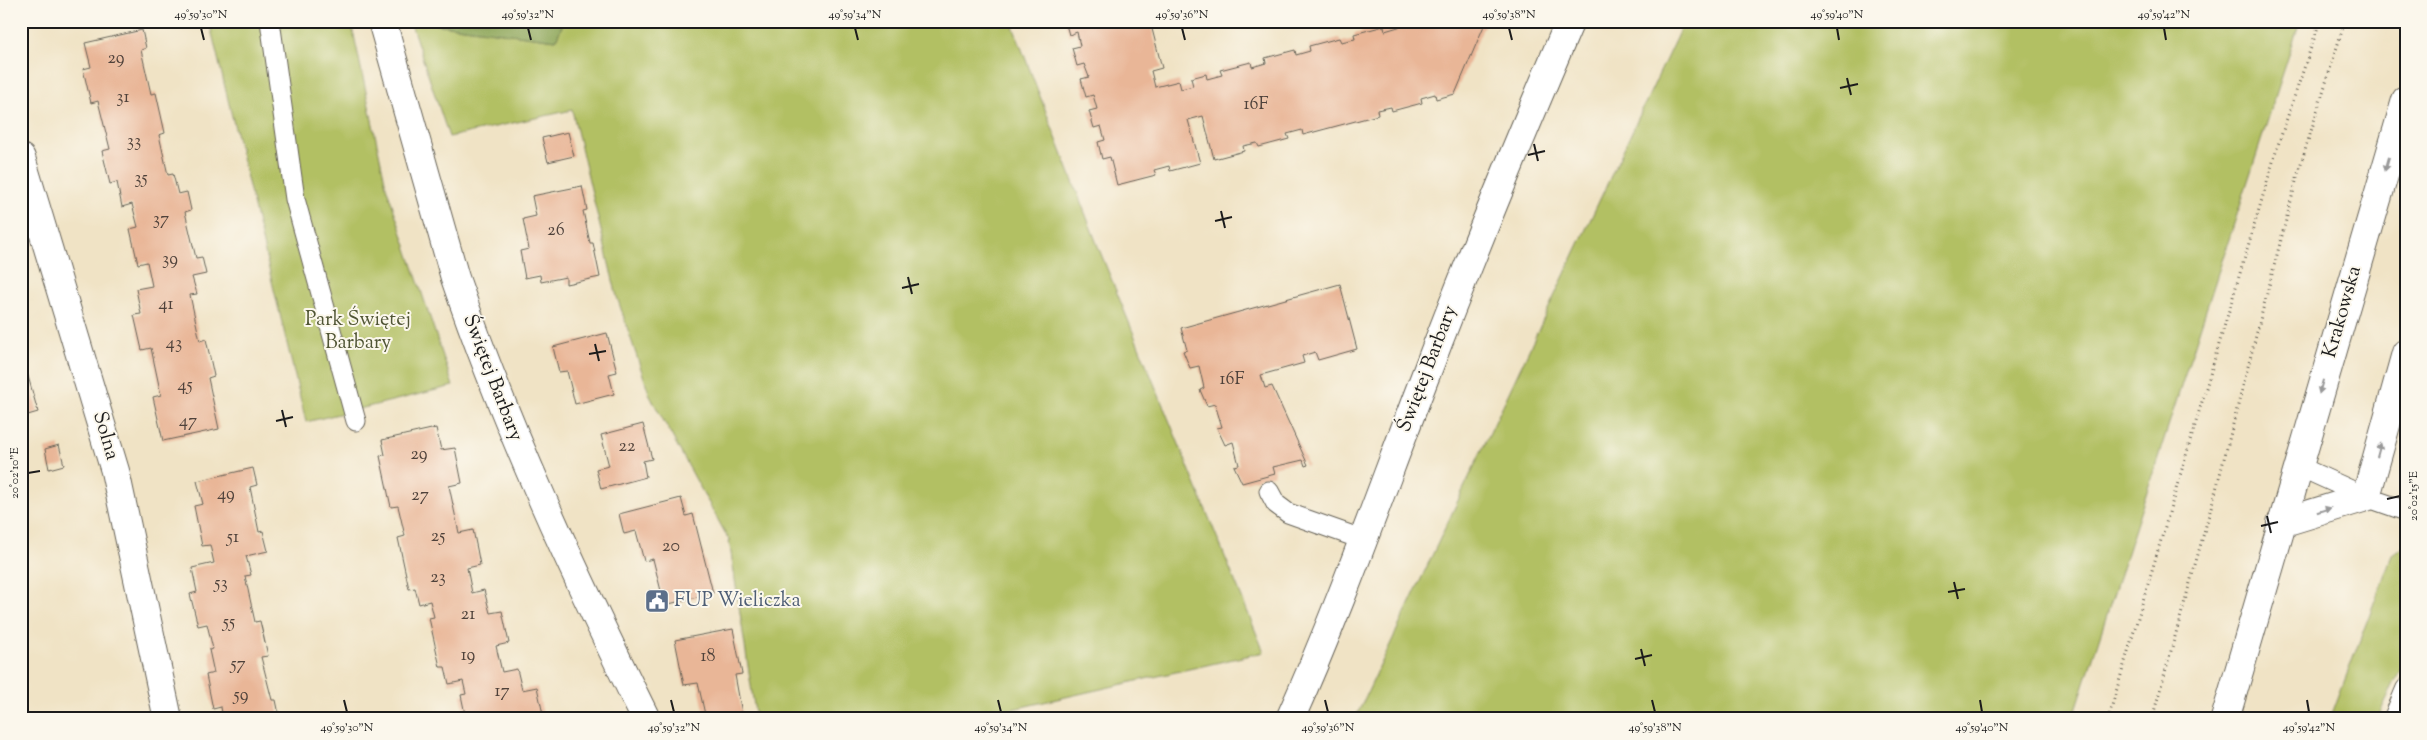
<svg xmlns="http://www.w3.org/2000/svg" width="2427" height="740" font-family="'Sorts Mill Goudy',serif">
	<rect width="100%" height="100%" fill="#fbf7ec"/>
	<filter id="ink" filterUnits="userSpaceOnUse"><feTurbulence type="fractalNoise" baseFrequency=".02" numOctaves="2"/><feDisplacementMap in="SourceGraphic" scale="10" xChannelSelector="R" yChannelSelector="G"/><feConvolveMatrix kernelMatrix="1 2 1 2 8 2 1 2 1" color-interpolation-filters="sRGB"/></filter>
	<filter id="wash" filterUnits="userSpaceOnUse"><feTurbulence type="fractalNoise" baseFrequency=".0096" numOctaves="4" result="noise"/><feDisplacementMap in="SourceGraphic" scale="20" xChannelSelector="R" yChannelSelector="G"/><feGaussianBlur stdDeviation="1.12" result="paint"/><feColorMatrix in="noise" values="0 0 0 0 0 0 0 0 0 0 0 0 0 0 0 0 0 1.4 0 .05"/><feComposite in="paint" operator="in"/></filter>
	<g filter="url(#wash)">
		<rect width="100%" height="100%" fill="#f0e3c5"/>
		<path fill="#b2c063" stroke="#676e40" d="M209,21H351L386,186L453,386L306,422Z
			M410,21L556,40L564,21H1011L1099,249L1264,652L969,719H756L729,540L650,396L617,297L572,110L449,137Z
			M1684,21H2300L2073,719H1355Z
			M2406,545V658L2377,719H2330L2392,555Z"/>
		<path fill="#8da659" stroke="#54613a" d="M410,21H564L556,40Z"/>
		<g id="blocks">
			<path fill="#e9b697" d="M1065,21H1150L1162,68L1151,71L1155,87L1179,81L1181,89L1193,86L1191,78L1206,74L1207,79L1222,75L1220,70L1251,62L1252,67L1266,63L1265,58L1295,50L1296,55L1310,51L1309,46L1339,38L1341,42L1355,39L1354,34L1384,26L1385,31L1405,25L1406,21H1486L1455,94L1436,99L1435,94L1421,98L1422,103L1392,111L1391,107L1377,110L1378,115L1303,135L1302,130L1287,134L1289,139L1259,147L1257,143L1243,146L1244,151L1214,159L1203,116L1188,120L1200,163L1170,171L1169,166L1154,170L1156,175L1117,185L1110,157L1102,159L1098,142L1105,140L1101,126L1094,128L1089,111L1097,109L1093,95L1086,97L1081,79L1089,77L1084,64L1077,66L1072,48L1080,46L1077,32L1069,35Z
				M142,30L146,48L141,50L151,94L156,93L165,133L159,135L168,175L173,174L178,194L187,192L191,210L185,212L196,258L202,257L206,274L192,277L197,294L190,295L200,341L206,339L214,376L208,378L219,429L163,441L153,397L161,395L151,348L142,350L134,315L141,314L136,289L152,286L147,262L138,264L130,229L138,227L132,204L122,207L117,182L110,184L102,151L110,149L98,101L91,103L83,69L91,67L85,43Z
				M568,132L574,156L548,162L542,138Z
				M582,186L587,210L583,211L590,243H593L600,277L566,284V277L541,282L540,275L525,278L520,251L529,249L523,219L536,216L532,196Z
				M1340,284L1357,349L1318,360L1315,352L1302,356L1304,363L1261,375L1265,388L1272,386L1308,465L1305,466L1303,460L1273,467L1275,474L1242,483L1234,466L1239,465L1233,442L1225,445L1217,428L1222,427L1215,404L1207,406L1200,390L1204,388L1199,366L1190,368L1183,351L1187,350L1181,328Z
				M607,333L617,372L609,374L614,394L575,404L567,371L559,372L553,347Z
				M21,351L38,412L21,417Z
				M643,424L652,459L643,461L646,477L601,489L596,469L609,466L601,435Z
				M436,428L441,450L455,448L462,483L449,486L459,533L473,530L477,549L480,565L467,568L472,593L484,590L490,613L502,611L509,643L496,646L502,672L517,669L522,690L537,687L544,719H466L461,695L466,694L463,681L449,684L445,667H440L429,618L434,617L430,601L419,604L415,588L409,589L398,538L405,536L398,506L391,507L380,456L385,455L382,440Z
				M59,445L64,465L49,469L45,449Z
				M253,468L257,485L250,487L259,532L263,531L268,551L246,556L251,575L245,576L255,622L260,621L264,638L268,656L261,657L272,700H276L280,719H223L221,707L213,709L206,675L214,673L209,650L213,649L207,624L198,626L190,594L197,592L192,568L214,563L210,545L202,546L194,506L203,504L197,481Z
				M681,498L686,516L693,514L713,593L657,607L664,603L653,559L644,561L636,531L624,534L619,514Z
				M733,629L742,674L735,675L743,719H706L698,683L684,685L675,640Z"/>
		</g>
	</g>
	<g filter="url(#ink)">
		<use href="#blocks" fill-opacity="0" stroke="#666257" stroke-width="1"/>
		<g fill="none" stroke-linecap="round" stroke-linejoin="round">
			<defs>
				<path id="lane" d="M270,21L295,199L356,421
					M2298,466L2366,497L2406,511
					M1269,491L1276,504L1288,513L1364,540
					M2393,719L2406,688"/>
				<path id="street" d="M382,21L455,278C507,430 575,575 646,719
					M21,158L115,471L168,719"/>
				<path id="secondary" d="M1290,719C1341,606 1381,490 1426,374C1471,256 1520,138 1570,21"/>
				<path id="primary" d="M2281,523L2366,497L2406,353
					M2225,719L2406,100"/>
			</defs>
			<use href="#lane" stroke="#666257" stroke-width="21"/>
			<use href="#street" stroke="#666257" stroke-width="30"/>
			<use href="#secondary" stroke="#666257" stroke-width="30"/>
			<use href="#primary" stroke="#666257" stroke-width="30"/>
			<path stroke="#666257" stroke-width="3" stroke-dasharray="1 4" stroke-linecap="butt" d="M2108,719L2278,145L2320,21
				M2152,719L2217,486L2299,170L2345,21"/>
			<use href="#lane" stroke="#fff" stroke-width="19"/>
			<use href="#street" stroke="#fff" stroke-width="28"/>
			<use href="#secondary" stroke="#fff" stroke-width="28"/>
			<use href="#primary" stroke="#fff" stroke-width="28"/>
		</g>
		<defs><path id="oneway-solid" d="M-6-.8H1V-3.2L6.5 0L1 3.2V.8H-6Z" transform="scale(1.25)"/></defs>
		<g fill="#999">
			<use href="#oneway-solid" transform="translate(2387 164) rotate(106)"/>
			<use href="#oneway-solid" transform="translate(2321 387) rotate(106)"/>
			<use href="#oneway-solid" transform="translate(2379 450) rotate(-75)"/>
			<use href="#oneway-solid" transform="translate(2324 510) rotate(-17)"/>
		</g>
	</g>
	<path fill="none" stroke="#1c1c1c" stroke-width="2" d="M201,28L204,40M528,28L531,40M855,28L858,40M1182,28L1185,40M1509,28L1512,40M1837,28L1839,40M2164,28L2166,40M1847,78L1851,95M1840,88L1858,84M1534,144L1538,161M1528,155L1545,151M1221,211L1225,228M1215,221L1232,217M908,277L912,294M902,288L919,284M595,344L599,361M589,354L606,351M282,410L286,427M276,421L293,417M28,473L40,471M2387,499L2400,496M2267,516L2271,533M2261,526L2278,522M1954,582L1958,599M1948,592L1965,589M1641,649L1645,666M1635,659L1652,655M344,700L347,712M671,700L674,712M998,700L1001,712M1325,700L1328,712M1652,700L1655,712M1980,700L1982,712M2307,700L2309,712"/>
	<defs>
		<symbol id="civic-square" viewBox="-11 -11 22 22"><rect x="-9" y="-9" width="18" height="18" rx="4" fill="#5c6f8a" stroke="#fbf7ec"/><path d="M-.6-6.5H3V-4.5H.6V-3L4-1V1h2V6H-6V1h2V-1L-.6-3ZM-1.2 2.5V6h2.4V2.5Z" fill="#fff"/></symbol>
	</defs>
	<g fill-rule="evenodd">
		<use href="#civic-square" x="643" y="587" width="28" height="28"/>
	</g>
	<g text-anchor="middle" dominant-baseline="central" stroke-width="4" stroke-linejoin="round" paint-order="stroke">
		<g font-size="18" fill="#4f423b">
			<text x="116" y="59">29</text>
			<text x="123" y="98">31</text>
			<text x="1256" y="105">16F</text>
			<text x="134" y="142">33</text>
			<text x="141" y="179">35</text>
			<text x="161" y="220">37</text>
			<text x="556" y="231">26</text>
			<text x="170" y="260">39</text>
			<text x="166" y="305">41</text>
			<text x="174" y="344">43</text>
			<text x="1232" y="380">16F</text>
			<text x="185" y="386">45</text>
			<text x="188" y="422">47</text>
			<text x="627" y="447">22</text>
			<text x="419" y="455">29</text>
			<text x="226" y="495">49</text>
			<text x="420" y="496">27</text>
			<text x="438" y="537">25</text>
			<text x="233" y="538">51</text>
			<text x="671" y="547">20</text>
			<text x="438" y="578">23</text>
			<text x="221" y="584">53</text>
			<text x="468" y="615">21</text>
			<text x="229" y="623">55</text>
			<text x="468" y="656">19</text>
			<text x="708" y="657">18</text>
			<text x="238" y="665">57</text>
			<text x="502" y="692">17</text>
			<text x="241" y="696">59</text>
		</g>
		<g font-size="20" fill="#1c1c1c" stroke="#fbf7ec">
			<text transform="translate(2343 312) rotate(-74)">Krakowska</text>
			<text transform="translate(1428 369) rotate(-69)">Świętej Barbary</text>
			<text transform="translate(492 378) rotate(69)">Świętej Barbary</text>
			<text transform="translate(105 436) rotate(74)">Solna</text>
		</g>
		<g font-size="20" fill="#505535" stroke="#fbf7ec">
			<text x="358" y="320">Park Świętej<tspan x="358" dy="23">Barbary</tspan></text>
		</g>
		<g font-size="20" fill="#4e5e75" stroke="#fbf7ec" text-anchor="start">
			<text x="674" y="601">FUP Wieliczka</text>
		</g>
	</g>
	<rect width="2427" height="740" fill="none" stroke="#fbf7ec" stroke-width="55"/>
	<rect x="28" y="28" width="2372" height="684" fill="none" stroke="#1c1c1c" stroke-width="2"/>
	<g font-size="12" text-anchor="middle" fill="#1c1c1c">
		<text x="201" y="18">49°59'30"N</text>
		<text x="528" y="18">49°59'32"N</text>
		<text x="855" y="18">49°59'34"N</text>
		<text x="1182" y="18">49°59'36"N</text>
		<text x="1509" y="18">49°59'38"N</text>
		<text x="1837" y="18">49°59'40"N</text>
		<text x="2164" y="18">49°59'42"N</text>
		<text transform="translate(14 473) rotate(-90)" y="4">20°02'10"E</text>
		<text transform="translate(2413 496) rotate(-90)" y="4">20°02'15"E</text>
		<text x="347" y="731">49°59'30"N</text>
		<text x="674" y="731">49°59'32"N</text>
		<text x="1001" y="731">49°59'34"N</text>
		<text x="1328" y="731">49°59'36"N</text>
		<text x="1655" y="731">49°59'38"N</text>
		<text x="1982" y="731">49°59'40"N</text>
		<text x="2309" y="731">49°59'42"N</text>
	</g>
</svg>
